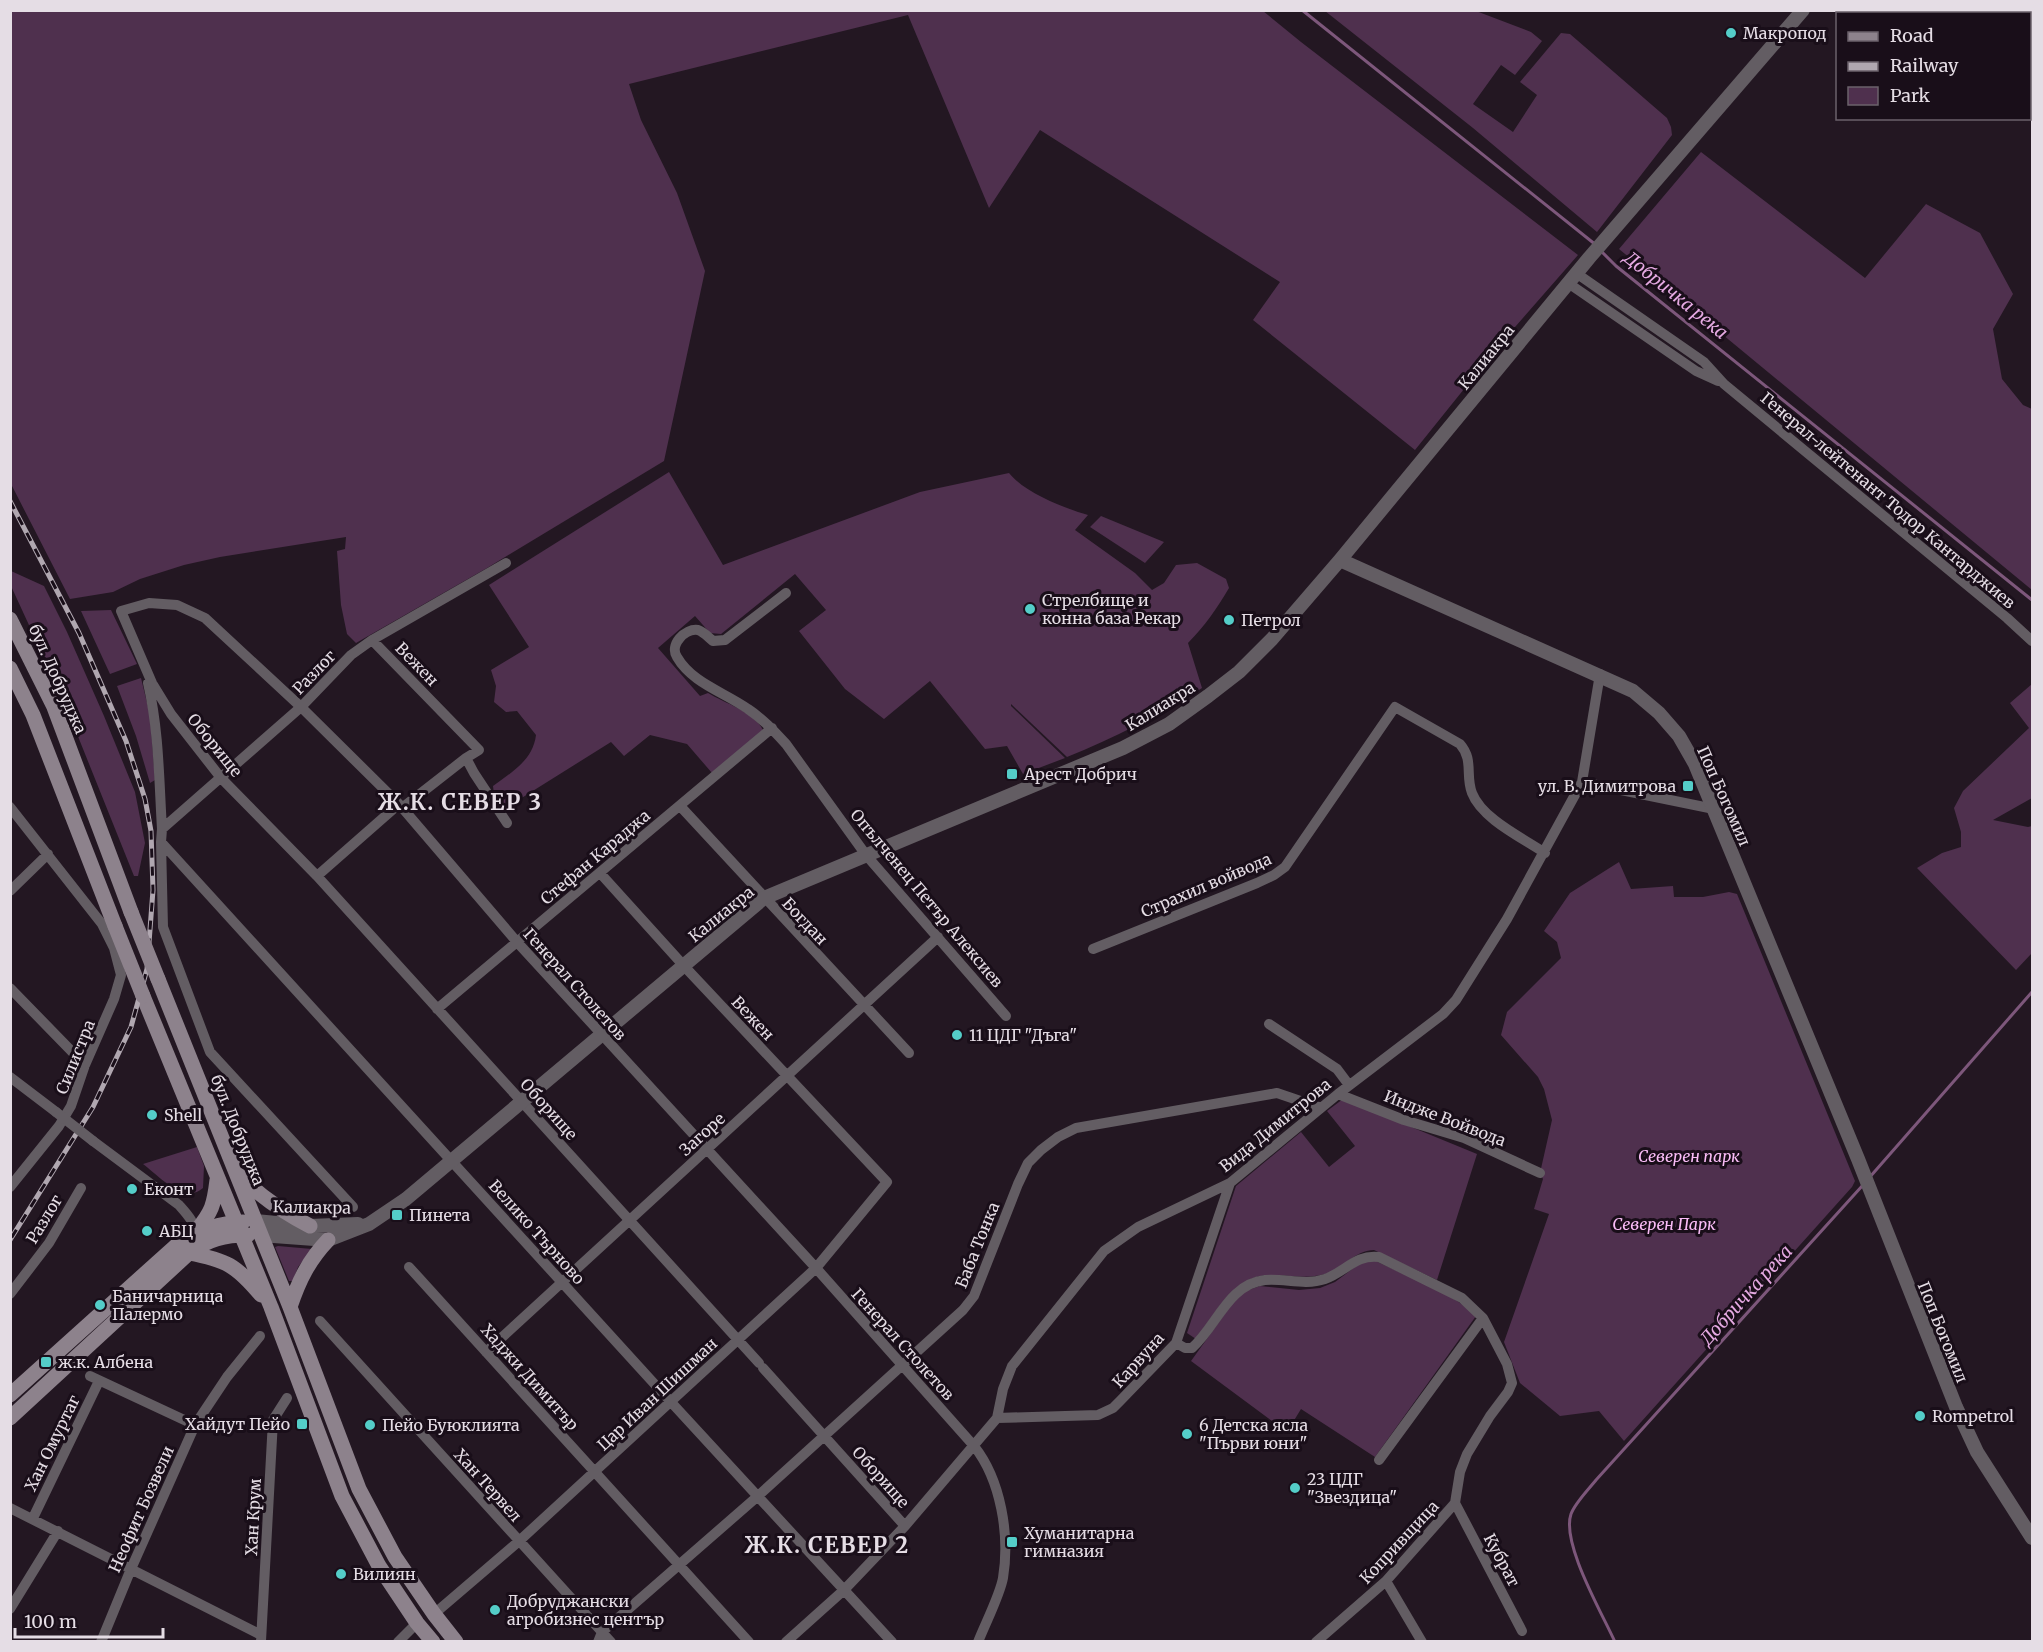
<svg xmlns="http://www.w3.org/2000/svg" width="2043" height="1652" font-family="Merriweather,serif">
	<rect width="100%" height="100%" fill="#231722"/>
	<path fill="#4f304e" d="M11,11H1263L1301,42L1578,255L1501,343L1415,450L1253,320L1280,282L1040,130L989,208L908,15L629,84L641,120L677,193L705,271L664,461L487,568L356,643L347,634L341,605L337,551L345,549L346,537L220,557L184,565L140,579L113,592L70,599L11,484Z
		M1325,11H1476L1531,32L1542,41L1515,75L1501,65L1473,104L1513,132L1537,95L1520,82L1561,33L1570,34L1667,118L1671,127L1672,135L1597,232L1473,128Z
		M1701,152L1865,278L1926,204L1980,233L2013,294L1993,329L2002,379L2023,405L2032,409V590L1619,249Z
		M669,472L723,565L920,492L1009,473C1025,493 1064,508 1088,515L1075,530L1135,573L1152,590L1164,583L1176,565L1197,563L1226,579L1229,588C1217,608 1205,626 1188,643L1202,688C1159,715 1114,738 1067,757L1011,704V706L1065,758L1023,774L1007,746L985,749L930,681L884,719L845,689L799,631L826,610L795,574L721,634L710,633L695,616L658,648L700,696L708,693C724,703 755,712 763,730L712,773L687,744L650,735L624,756L611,742L504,809L494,794L493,786C512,772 533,760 536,735L517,711L506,712L494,702L496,686L491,670L529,647L489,585Z
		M1101,516L1164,542L1145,563L1090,527Z
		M11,571L44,586L67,632L104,716L135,792L145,843L138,876H134L63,699L11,586Z
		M111,610L137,664L110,674L81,611Z
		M141,678L150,715L155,780L150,783L136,736L117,686Z
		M2032,684V798L1993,820L2028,827L2032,826V953L2016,970L1917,868L1942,853L1961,847V832L1954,808L1963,791L2029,728L2010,703Z
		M1619,862L1631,889L1673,886L1674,897H1703L1729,892L1737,894L1855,1181L1852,1187L1624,1441L1599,1411L1560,1416L1520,1383L1504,1342L1549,1214L1534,1209L1543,1179L1540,1173L1552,1120L1544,1089L1538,1077L1501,1035L1507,1012L1561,958L1557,942L1544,931L1570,893Z
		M1343,1099L1477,1154L1437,1280L1374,1250C1355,1250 1343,1269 1325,1274C1304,1280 1290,1274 1270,1275C1234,1275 1215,1314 1196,1339L1187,1333L1236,1186L1301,1132L1329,1167L1355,1146L1327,1111Z
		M197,1147L204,1166L203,1188C184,1205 158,1175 143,1164Z
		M278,1246L312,1249L298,1267L293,1281H289L275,1247Z
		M1367,1261H1376C1406,1276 1454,1293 1476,1316L1375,1457L1301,1409L1287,1432L1191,1361L1240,1293L1260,1286L1299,1290L1320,1288L1335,1282L1359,1264Z"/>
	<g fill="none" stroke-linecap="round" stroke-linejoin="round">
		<path stroke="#7d577b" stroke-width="3" d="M1302,10L1596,245
			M1600,250L1616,266L2032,600
			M1869,1178L2032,992
			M1615,1642C1602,1613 1561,1543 1571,1514C1575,1503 1588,1490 1596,1480L1863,1185"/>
		<path stroke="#635d63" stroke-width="10" d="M1576,273L1704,362L1724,384L2007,618L2032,641
			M1568,283L1696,371L1718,381
			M786,593L725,640L713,641C708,637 704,632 698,630C685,628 669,645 677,657C692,683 724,692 748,709C763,719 774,731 786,744L866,855L1006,1016
			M372,640L479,750L466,758L402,808
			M148,683C159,731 159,780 162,829L161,842L163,927L210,1052L353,1207
			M466,758L474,773L507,823
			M1582,782L1714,809
			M10,807L102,924L114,948L121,975L114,999L85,1065L71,1106L59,1126L10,1187
			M681,807L909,1053
			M162,829L301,707L351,655L372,640L506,563
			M161,842L670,1401L892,1642
			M317,876L399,804
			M10,891L48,854
			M1093,949L1257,883L1274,875L1285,867L1395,707L1460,744C1474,760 1465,775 1472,793C1482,819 1523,838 1545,853
			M10,988L85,1065
			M437,1009L772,728
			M1269,1024L1337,1069L1349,1085
			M10,1077L56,1112
			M1338,1094L1404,1120L1464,1138L1540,1173
			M93,1141L179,1205C187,1214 196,1223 195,1236
			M409,1267L749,1642
			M10,1294L49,1243L81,1188
			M320,1321L611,1642
			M1176,1343L1185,1348H1192C1217,1326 1228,1284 1265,1280C1285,1278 1304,1286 1325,1279C1345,1272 1356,1254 1379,1257L1462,1298L1483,1318L1379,1460
			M486,1352L938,937
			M759,1363L317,876L221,778L171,714L152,683L121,611L149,603L177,605L205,618L301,707L399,804L517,942L816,1268L974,1446C1001,1480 1010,1535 1003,1578C1000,1595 985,1624 978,1642
			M763,1368L905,1526
			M90,1376L195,1425
			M997,1418L1098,1415L1113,1408L1120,1401L1176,1343L1230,1183
			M1455,1503L1522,1631
			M10,1508L261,1635
			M33,1518L99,1381
			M1386,1581L1422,1642
			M10,1609L58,1531
			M434,1614L518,1542L816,1268L887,1182L684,966L600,873
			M261,1641L273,1420L287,1398
			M101,1642L131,1569L195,1425L227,1377L260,1336
			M398,1642L417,1623
			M598,1642L602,1632L758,1496L963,1310L974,1296L1018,1184L1028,1163L1041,1150L1058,1137L1076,1128L1277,1093L1321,1108
			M786,1642L844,1590L905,1526L997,1418L1003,1389L1012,1366L1104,1251L1138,1227L1230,1183L1338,1094L1443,1014L1456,1000L1507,919L1582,782L1600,674
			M1316,1642L1386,1581L1455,1503L1460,1472L1467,1454L1490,1416L1508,1392L1512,1383L1507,1364L1483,1318"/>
		<path stroke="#635d63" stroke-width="14" d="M1340,560L1633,691L1659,713L1679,736L1695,764L1858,1159L1956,1407L1977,1452L2032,1538
			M255,1221L310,1226L358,1224
			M260,1235L328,1240L369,1224L406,1199L764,898L1123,748L1169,724L1208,696L1239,672L1272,639L1340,560L1589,258L1803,10"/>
		<path stroke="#8d828c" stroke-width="15" d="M10,619L54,707L131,912
			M10,668L33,715L115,926
			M158,979L290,1307L359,1489L395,1557L434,1614L456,1642
			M143,996L271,1307L342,1496L379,1566L417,1623L433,1642
			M240,1176C261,1197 283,1212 310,1226
			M196,1231C212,1212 214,1205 217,1180
			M189,1253C226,1260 236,1265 261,1295
			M290,1307C299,1280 309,1260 328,1240
			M10,1395L179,1243C199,1230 219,1223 243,1222
			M10,1418L189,1253C209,1239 224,1235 248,1235"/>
		<defs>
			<path id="rail" d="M10,501L79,633L126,741L145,799L151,831L153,890L147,969L131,1027L93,1107L10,1240"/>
		</defs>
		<use href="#rail" stroke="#b0a7b0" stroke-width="5"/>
		<use href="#rail" stroke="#190e19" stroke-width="3" stroke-dasharray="9" stroke-linecap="butt"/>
		<path stroke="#635d63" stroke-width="10" d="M56,1112L93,1141"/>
		<path stroke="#8d828c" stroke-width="15" d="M131,912L158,979
			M115,926L143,996"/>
	</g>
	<g fill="#54cdc8" stroke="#190e19" stroke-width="2">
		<circle cx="1731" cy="33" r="6"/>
		<circle cx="1030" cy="609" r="6"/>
		<circle cx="1229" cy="620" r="6"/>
		<rect x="1006" y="768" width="12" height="12" rx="3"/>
		<rect x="1682" y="780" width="12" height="12" rx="3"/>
		<circle cx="957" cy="1035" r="6"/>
		<circle cx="152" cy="1115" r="6"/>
		<circle cx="132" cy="1189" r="6"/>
		<rect x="391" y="1209" width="12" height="12" rx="3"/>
		<circle cx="147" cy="1231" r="6"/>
		<circle cx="100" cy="1305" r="6"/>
		<rect x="40" y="1356" width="12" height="12" rx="3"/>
		<circle cx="1920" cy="1416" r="6"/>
		<rect x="296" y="1418" width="12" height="12" rx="3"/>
		<circle cx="370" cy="1425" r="6"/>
		<circle cx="1187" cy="1434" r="6"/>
		<circle cx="1295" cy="1488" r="6"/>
		<rect x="1006" y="1536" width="12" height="12" rx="3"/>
		<circle cx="341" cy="1574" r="6"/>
		<circle cx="495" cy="1610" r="6"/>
	</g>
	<g text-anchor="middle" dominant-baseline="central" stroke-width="6" stroke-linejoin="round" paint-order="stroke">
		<g font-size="16" fill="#e5dde5" stroke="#190e19" text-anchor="start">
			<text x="1743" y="33">Макропод</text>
			<text x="1042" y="600">Стрелбище и<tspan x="1042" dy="18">конна база Рекар</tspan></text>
			<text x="1241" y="620">Петрол</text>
			<text x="1024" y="774">Арест Добрич</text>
			<text x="1676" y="786" text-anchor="end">ул. В. Димитрова</text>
			<text x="969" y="1035">11 ЦДГ "Дъга"</text>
			<text x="164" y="1115">Shell</text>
			<text x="144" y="1189">Еконт</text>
			<text x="409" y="1215">Пинета</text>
			<text x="159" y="1231">АБЦ</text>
			<text x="112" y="1296">Баничарница<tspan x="112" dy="18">Палермо</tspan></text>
			<text x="58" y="1362">ж.к. Албена</text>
			<text x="1932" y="1416">Rompetrol</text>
			<text x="290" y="1424" text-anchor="end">Хайдут Пейо</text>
			<text x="382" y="1425">Пейо Буюклията</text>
			<text x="1199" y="1425">6 Детска ясла<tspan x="1199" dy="18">"Първи юни"</tspan></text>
			<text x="1307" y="1479">23 ЦДГ<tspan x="1307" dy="18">"Звездица"</tspan></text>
			<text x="1024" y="1533">Хуманитарна<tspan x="1024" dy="18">гимназия</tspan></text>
			<text x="353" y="1574">Вилиян</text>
			<text x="507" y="1601">Добруджански<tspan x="507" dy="18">агробизнес център</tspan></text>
		</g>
		<g font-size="16" fill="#e5dde5" stroke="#190e19">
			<text transform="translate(1486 357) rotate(-51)">Калиакра</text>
			<text transform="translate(1888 500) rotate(40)">Генерал-лейтенант Тодор Кантарджиев</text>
			<text transform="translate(417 664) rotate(46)">Вежен</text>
			<text transform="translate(314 672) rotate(-46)">Разлог</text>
			<text transform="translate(58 679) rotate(66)">бул. Добруджа</text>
			<text transform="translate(1160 706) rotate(-32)">Калиакра</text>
			<text transform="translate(215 745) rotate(51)">Оборище</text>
			<text transform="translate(1724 796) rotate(66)">Поп Богомил</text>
			<text transform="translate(595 857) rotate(-40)">Стефан Караджа</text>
			<text transform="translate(1206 885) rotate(-23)">Страхил войвода</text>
			<text transform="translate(927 898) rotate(50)">Опълченец Петър Алексиев</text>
			<text transform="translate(721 914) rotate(-39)">Калиакра</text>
			<text transform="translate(805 921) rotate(47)">Богдан</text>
			<text transform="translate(575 984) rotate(48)">Генерал Столетов</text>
			<text transform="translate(753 1018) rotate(47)">Вежен</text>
			<text transform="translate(75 1057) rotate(-68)">Силистра</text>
			<text transform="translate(549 1109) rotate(48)">Оборище</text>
			<text transform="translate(1445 1118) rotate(21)">Индже Войвода</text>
			<text transform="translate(1275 1125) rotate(-39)">Вида Димитрова</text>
			<text transform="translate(238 1130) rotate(68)">бул. Добруджа</text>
			<text transform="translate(702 1134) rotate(-42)">Загоре</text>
			<text transform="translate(312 1207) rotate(1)">Калиакра</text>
			<text transform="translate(44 1219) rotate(-59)">Разлог</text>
			<text transform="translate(537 1232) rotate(48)">Велико Търново</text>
			<text transform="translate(977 1245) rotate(-68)">Баба Тонка</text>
			<text transform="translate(1943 1332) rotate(68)">Поп Богомил</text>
			<text transform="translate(903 1344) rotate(48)">Генерал Столетов</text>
			<text transform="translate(1138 1360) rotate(-48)">Карвуна</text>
			<text transform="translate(530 1377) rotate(48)">Хаджи Димитър</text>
			<text transform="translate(657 1394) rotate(-43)">Цар Иван Шишман</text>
			<text transform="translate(52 1443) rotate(-64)">Хан Омуртаг</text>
			<text transform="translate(881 1477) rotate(48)">Оборище</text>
			<text transform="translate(488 1485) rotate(48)">Хан Тервел</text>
			<text transform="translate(141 1509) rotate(-66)">Неофит Бозвели</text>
			<text transform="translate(253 1517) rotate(-87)">Хан Крум</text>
			<text transform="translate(1399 1542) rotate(-47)">Копривщица</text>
			<text transform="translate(1502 1560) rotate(62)">Кубрат</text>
		</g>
		<g font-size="16" font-style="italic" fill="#f9bcf6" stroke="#190e19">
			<text x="1689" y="1156">Северен парк</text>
			<text x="1664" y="1224">Северен Парк</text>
		</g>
		<g font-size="18" font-style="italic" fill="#e5a9e2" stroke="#190e19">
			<text transform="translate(1676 295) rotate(39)">Добричка река</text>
			<text transform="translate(1746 1295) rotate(-48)">Добричка река</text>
		</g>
		<g font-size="22" font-weight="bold" letter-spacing="1.5" fill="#e5dde5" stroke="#190e19">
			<text x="460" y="802">Ж.К. СЕВЕР 3</text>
			<text x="827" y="1545">Ж.К. СЕВЕР 2</text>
		</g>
	</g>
	<rect width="2043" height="1652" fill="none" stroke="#e5dde5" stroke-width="24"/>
	<rect x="1836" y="12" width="195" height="108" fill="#190e19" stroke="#6b616b" stroke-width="1.5"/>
	<rect x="1848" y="32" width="30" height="9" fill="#8d828c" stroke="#6b616b" stroke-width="1.5"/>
	<text x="1890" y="42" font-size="18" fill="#e5dde5">Road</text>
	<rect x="1848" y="62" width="30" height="9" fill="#b0a7b0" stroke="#6b616b" stroke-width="1.5"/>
	<text x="1890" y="72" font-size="18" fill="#e5dde5">Railway</text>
	<rect x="1848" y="87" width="30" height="18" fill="#4f304e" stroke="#6b616b" stroke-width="1.5"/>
	<text x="1890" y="102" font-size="18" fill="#e5dde5">Park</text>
	<path d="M15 1628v9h148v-9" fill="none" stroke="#e5dde5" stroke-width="3"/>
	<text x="24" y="1628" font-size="18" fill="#e5dde5" stroke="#190e19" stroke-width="4.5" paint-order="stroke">100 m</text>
</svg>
